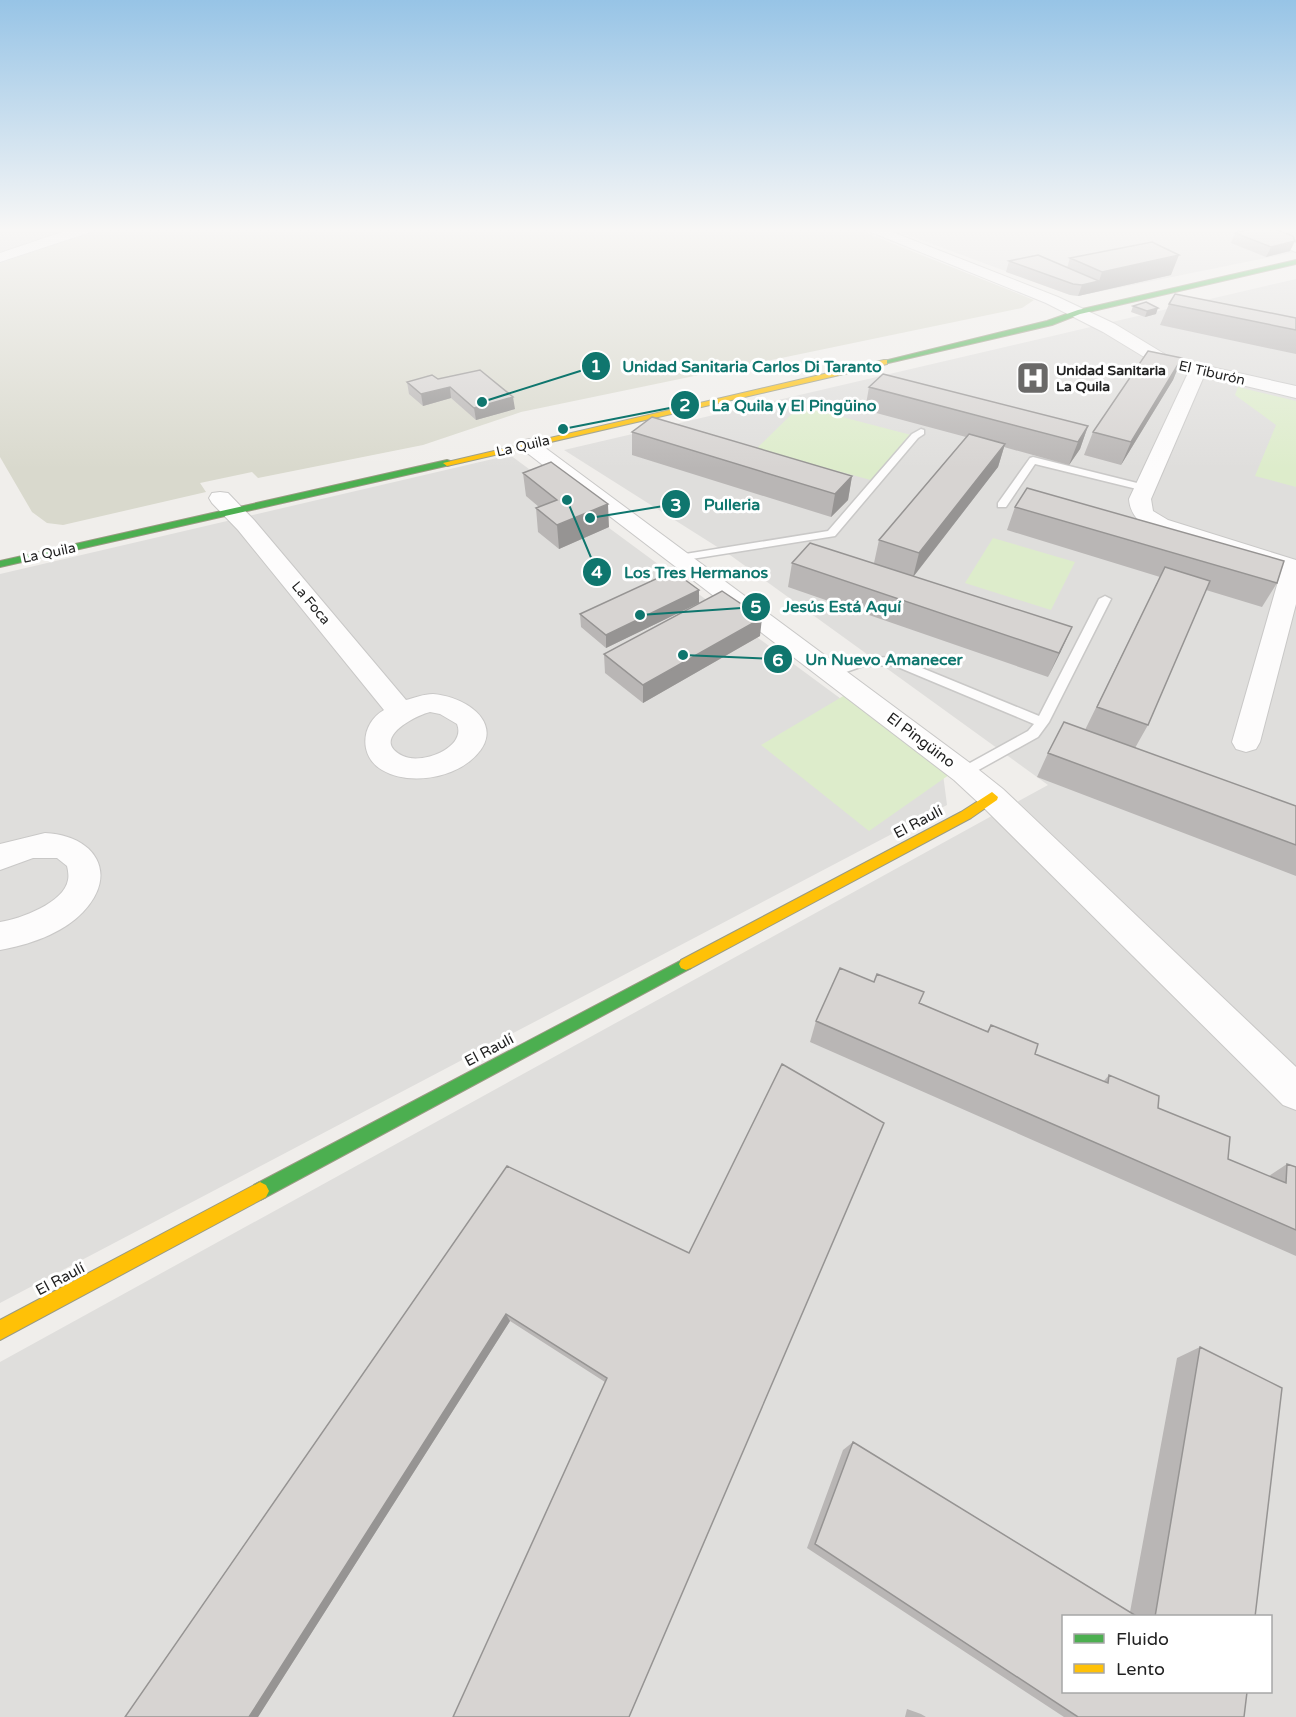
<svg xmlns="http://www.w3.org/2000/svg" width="1296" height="1717" font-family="'Varela Round',sans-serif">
	<rect width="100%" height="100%" fill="#f0eeeb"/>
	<path fill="#dfdedc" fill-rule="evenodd" d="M0,228H83L0,255Z
		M889,228H1296V252L1078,296L1070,295Z
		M1296,279V1717H0V1362L1048,785L730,555L564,450ZM1064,1616H1270V1692H1064Z
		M510,455L943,774L947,805L0,1303V574Z"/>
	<path fill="#d9d9cd" d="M105,228H854L1034,300L1022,308L521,412L423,445L258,478L252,472L200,483L206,492L63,525L47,523L32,512L0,457V263Z"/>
	<path fill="#ddeccb" d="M1238,387L1296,401V487L1255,476L1276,425L1235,395Z
		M800,406L915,436L878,482L756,449Z
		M993,538L1075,562L1051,610L965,583Z
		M850,692L956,770L869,831L761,745Z"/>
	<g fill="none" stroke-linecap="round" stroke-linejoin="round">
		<defs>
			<path id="lane" d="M921,429L924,430V434L918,438L835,536L679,561L673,558L679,555L828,531L912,434Z
				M1033,457L1149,486L1150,488L1145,491L1035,464L1006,507H998V503L1030,458Z
				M1105,596L1111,599L1049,722L1038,737L964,778L959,777L957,773L959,769L1028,731L1034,724L893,665L863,666L832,677L826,673L836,667L863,658L895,657L1039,716L1099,599Z"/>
			<path id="street" d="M74,228H96L94,231L0,262V253Z
				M861,228H882L1058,297L1115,324L1171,358L1296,386V398L1204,376L1151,499L1153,511L1168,520L1296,560V604L1260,742L1256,749L1246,752L1236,749L1232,742L1281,571L1152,530C1139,523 1130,514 1129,499L1188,373L1159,366L1103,332L1046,303Z
				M1235,228H1256L1296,243V252Z
				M529,439L536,441L974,766L1003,789L1296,1067V1110L1283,1105L981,805L954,780L522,449L519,445L522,441Z
				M220,492L228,493L254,520L406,700C414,698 424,694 433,694C470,697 510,728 470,761C448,779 407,785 382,770C358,756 361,723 384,710L238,530L212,503L209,498L212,493ZM430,712L440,714L457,724C467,748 421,765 403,756C369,740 414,716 430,712Z
				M45,833C94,835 120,873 83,912C62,934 28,945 0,950V922C20,919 64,903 68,880C69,876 68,870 67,866L57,858H33L0,870V844Z"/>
			<path id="fast" d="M1296,260V264L1080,314L1052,325L884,364L880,362L1047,321L1078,310Z
				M447,460L450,461V465L0,567V561Z
				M686,958L691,960L693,964L691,968L266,1197L260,1200L254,1197L251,1191L254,1185Z"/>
			<path id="slow" d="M884,360H887V364L447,466L443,463Z
				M992,792L998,797L997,800L971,818L691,968L686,970L681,968L679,964L681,960L961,812Z
				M260,1182L266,1185L269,1191L266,1197L0,1340V1320Z"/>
		</defs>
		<use href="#lane" stroke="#c9c8c7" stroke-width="3"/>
		<use href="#street" stroke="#c9c8c7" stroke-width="2"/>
		<use href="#fast" stroke="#999a82" stroke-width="2"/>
		<use href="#slow" stroke="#999a82" stroke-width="2"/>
		<use href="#lane" fill="#fdfcfc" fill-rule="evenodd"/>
		<use href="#street" fill="#fdfcfc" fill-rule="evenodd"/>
		<use href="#fast" fill="#4caf50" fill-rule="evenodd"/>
		<use href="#slow" fill="#ffc107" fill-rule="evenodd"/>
	</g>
	<path fill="#b9b6b5" d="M1235,233L1290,251L1266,257L1231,243Z
		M1070,258L1171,275L1078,296L1070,295L1006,272L1009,261L1067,268Z
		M1169,304L1296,318V354L1160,325Z
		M1133,306L1156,314L1145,317L1131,312Z
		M1182,358L1173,380L1121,465L1084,455L1093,432Z
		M438,379L515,409L476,420L451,398L423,406L409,394L407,382Z
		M869,387L1088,426L1080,449L1069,465L1004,447L998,467L914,576L1061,651L1048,677L788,587L792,563H874L879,540L966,437L865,410Z
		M632,432L852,476L848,500L831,517L632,455Z
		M523,473L609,527L559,549L538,532L536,508L539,507L526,496Z
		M1015,507L1277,583L1262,607L1206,590L1148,725L1135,748L1296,806V876L1037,777L1048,753L1085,730L1160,577L1007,530Z
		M699,590V603L606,648L581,627L580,614Z
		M760,636L643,703L605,673L604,654Z
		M919,1003L987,1031L991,1025L1035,1054L1103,1082L1109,1075L1158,1108L1228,1159L1269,1176L1287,1164L1296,1167V1256L810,1042L816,1021Z
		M507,1166L689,1253L605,1382L510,1321L258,1717H125Z
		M1200,1347L1255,1617H1064L1244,1717H1064L807,1548L843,1450L853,1442L1130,1612L1177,1358Z
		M907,1709L921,1714L926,1717H905Z"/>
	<path fill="#969493" d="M1295,241L1290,251L1266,257L1271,247Z
		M1179,255L1171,275L1078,296L1082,285L1099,281L1102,272Z
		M1158,308L1156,314L1145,317L1147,311Z
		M1182,358L1173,380L1121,465L1131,442Z
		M450,387L451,398L423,406L421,394Z
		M513,397L515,409L476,420L474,408Z
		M1088,426L1080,449L1069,465L1078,442Z
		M1005,444L998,467L913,577L919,553Z
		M852,476L848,500L831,517L835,494Z
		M608,504L609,527L559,549L557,525Z
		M699,590V603L606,648V635Z
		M762,618L760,636L643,703V685Z
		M1072,627L1061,651L1048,677L1059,653Z
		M506,1314L510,1321L258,1717H249Z"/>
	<path fill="#d7d4d2" stroke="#969493" stroke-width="1.5" d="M1255,228H1272L1293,236L1295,241L1271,247L1235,233Z
		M1152,242L1179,255L1102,272L1070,258Z
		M1038,255L1099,281L1082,285L1073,284L1009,261Z
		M1175,294L1296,318V330L1169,304Z
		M1146,302L1158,308L1147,311L1133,306Z
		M1148,351L1182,358L1131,442L1093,432Z
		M480,370L513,397L474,408L450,387L421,394L407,382L432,375L438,379Z
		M883,374L1088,426L1078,442L869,387Z
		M652,417L852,476L835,494L632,432Z
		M969,434L1005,444L919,553L879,540Z
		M551,462L608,504L557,525L536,508L557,500L523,473Z
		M1027,488L1284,561L1277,583L1015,507Z
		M810,543L1072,627L1059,653L792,563Z
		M1165,567L1210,581L1148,725L1097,707Z
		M673,571L699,590L606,635L580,614Z
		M722,591L762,618L643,685L604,654Z
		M1064,722L1296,806V845L1048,753Z
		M840,968L874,982L877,974L924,992L919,1003L988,1032L991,1025L1038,1044L1035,1054L1108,1083L1109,1075L1159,1096L1158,1108L1230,1137L1228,1159L1286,1183L1287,1164L1296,1167V1230L816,1021Z
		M782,1064L884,1123L629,1717H453L607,1378L506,1314L249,1717H125L507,1166L689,1253Z
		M1200,1347L1282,1388L1255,1617H1155Z
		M853,1442L1138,1617H1064V1692H1247L1244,1717H1078L815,1544Z"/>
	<linearGradient id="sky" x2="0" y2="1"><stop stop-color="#97c4e6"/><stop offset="0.49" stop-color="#f8f7f6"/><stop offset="1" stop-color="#f8f7f6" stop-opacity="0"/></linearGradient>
	<rect width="1296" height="469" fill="url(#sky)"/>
	<defs>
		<symbol id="hospital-square" viewBox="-11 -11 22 22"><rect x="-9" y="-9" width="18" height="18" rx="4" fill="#6a6968" stroke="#fff"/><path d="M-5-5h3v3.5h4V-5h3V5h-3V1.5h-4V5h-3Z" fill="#fff"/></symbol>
	</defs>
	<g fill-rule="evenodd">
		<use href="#hospital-square" x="1014" y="359" width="38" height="38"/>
	</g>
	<g text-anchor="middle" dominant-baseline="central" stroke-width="6" stroke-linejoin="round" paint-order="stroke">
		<g font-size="14" font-weight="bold" fill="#222" stroke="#fff" text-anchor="start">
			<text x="1056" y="370">Unidad Sanitaria<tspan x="1056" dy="16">La Quila</tspan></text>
		</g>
		<g font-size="14" fill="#222" stroke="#fff">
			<text transform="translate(1212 373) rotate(13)">El Tiburón</text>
			<text transform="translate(523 446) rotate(-13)">La Quila</text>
			<text transform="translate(49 553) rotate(-12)">La Quila</text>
			<text transform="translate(311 603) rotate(50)">La Foca</text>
		</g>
		<g font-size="15" fill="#222" stroke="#fff">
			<text transform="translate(921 740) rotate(37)">El Pingüino</text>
			<text transform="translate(918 822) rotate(-28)">El Raulí</text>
			<text transform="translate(489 1050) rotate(-28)">El Raulí</text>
			<text transform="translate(60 1279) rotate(-28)">El Raulí</text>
		</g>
	</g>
	<path fill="none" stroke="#0f766e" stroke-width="2" d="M482 402L596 366M563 429L685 405M590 518L676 504M567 500L597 572M640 615L756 607M683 655L778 659"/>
	<g fill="#0f766e" stroke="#fff" stroke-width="2">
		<circle cx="482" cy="402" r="6"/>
		<circle cx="563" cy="429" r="6"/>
		<circle cx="590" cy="518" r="6"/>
		<circle cx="567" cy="500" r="6"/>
		<circle cx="640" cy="615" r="6"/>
		<circle cx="683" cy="655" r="6"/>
		<circle cx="596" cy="366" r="15"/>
		<circle cx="685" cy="405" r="15"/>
		<circle cx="676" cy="504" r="15"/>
		<circle cx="597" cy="572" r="15"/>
		<circle cx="756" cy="607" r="15"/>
		<circle cx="778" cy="659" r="15"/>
	</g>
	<g font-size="18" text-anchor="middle" font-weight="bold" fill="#fff">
		<text x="596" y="372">1</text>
		<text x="685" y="411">2</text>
		<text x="676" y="511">3</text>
		<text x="597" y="578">4</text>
		<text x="756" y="613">5</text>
		<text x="778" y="666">6</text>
	</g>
	<g font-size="16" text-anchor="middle" font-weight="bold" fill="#0f766e" stroke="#fff" stroke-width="6" stroke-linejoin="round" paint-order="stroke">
		<text x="752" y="372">Unidad Sanitaria Carlos Di Taranto</text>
		<text x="794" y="411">La Quila y El Pingüino</text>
		<text x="732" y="510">Pulleria</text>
		<text x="696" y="578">Los Tres Hermanos</text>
		<text x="842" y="612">Jesús Está Aquí</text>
		<text x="884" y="665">Un Nuevo Amanecer</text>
	</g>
	<rect x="1062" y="1615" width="210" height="78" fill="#ffffff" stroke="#a7a7a7" stroke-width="1.5"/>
	<rect x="1074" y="1634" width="30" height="9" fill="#4caf50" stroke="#a7a7a7" stroke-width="1.5"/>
	<text x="1116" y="1645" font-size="18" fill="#222222">Fluido</text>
	<rect x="1074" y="1664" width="30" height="9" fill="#ffc107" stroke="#a7a7a7" stroke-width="1.5"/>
	<text x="1116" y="1675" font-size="18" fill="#222222">Lento</text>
</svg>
